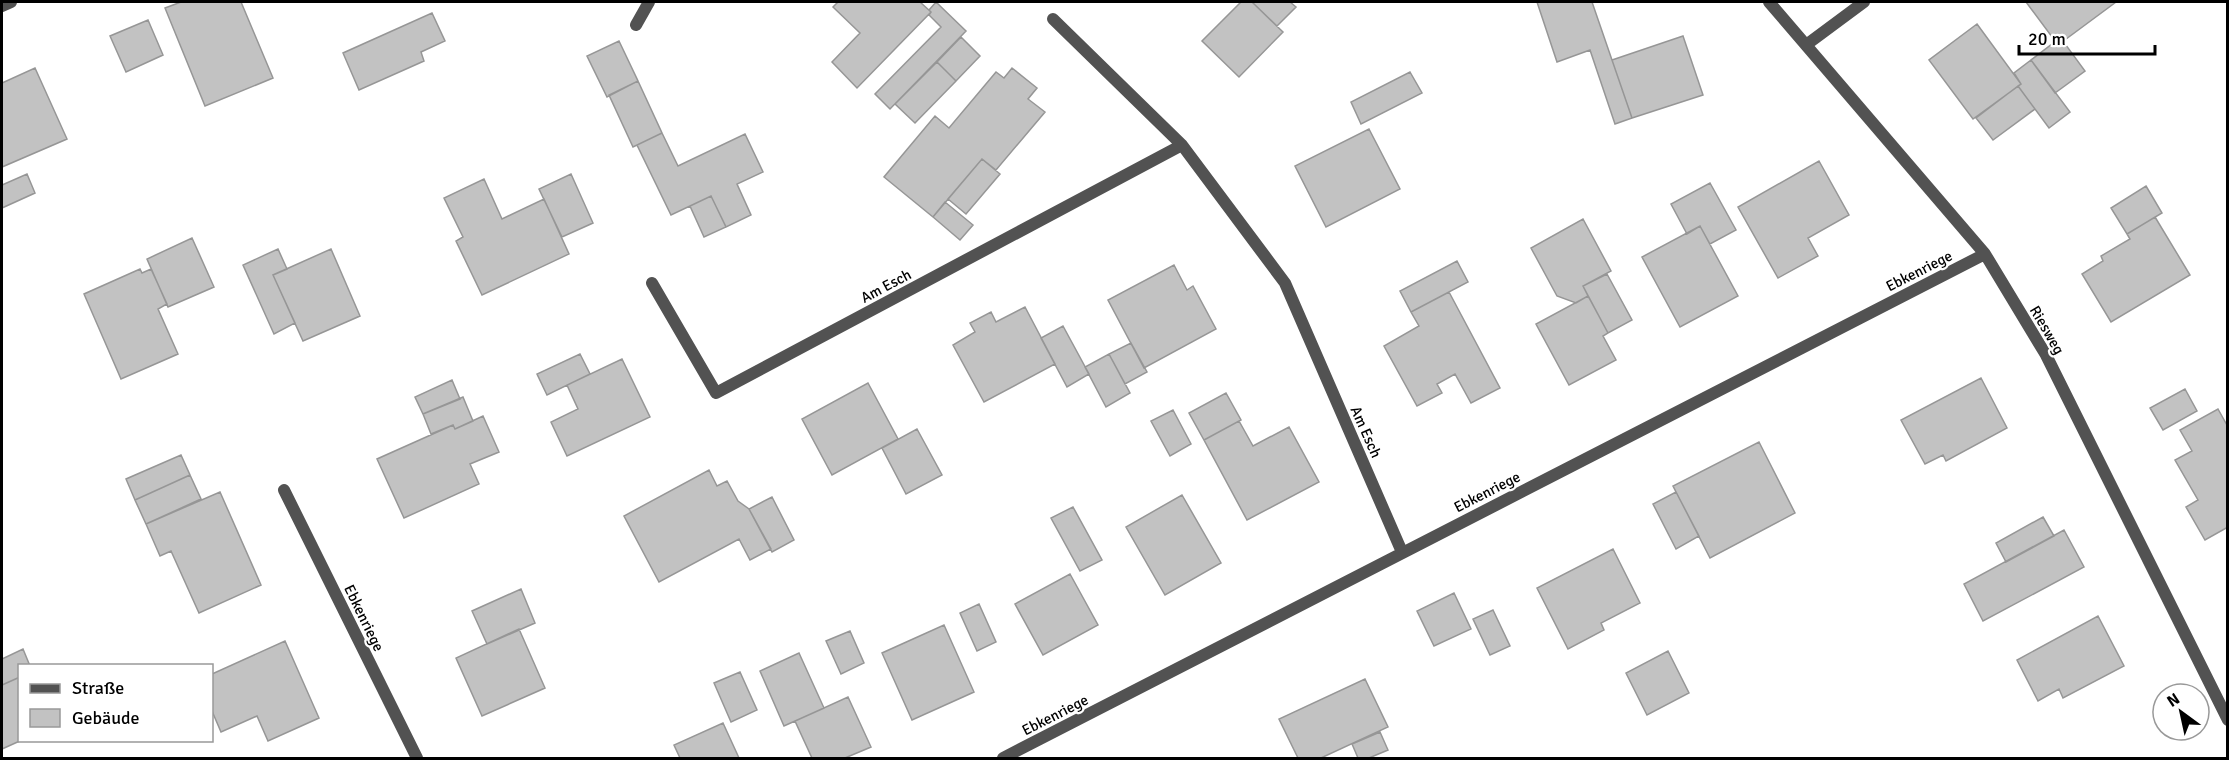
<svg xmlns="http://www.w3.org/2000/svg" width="2229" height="760" font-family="Signika,sans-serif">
	<rect width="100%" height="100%" fill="#fff"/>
	<path fill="#c2c2c2" stroke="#969696" stroke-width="1.5" d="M181,2H241L273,78L205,106L165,8Z
		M838,2H920L931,12L857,88L832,62L860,33L833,7Z
		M936,2L966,31L890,109L875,94L941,27L929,15L931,12L929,10Z
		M1241,2H1252L1283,32L1239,77L1202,41Z
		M1252,2H1290L1296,7L1277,26Z
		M1537,2H1592L1632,118L1615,124L1590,50L1557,62Z
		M2026,2H2116L2058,45Z
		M432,13L445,41L421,52L424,61L359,90L343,53Z
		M148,20L163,55L126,72L110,36Z
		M1977,24L2021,84L1973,119L1929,60Z
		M1683,36L1703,95L1632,118L1612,60Z
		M961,37L980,56L956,81L937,62Z
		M619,41L638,81L607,97L587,56Z
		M2056,41L2058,45L2063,41L2085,71L2055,93L2031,60Z
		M2031,60L2070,112L2049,128L2018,86L2021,84L2014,73Z
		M937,62L956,81L915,123L895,104Z
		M35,68L67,139L2,167V83Z
		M1012,68L1037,88L1028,99L1045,112L996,170L982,159L933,217L884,177L935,116L949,128L996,72L1004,78Z
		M1410,72L1422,93L1361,124L1351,102Z
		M638,81L662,133L633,147L609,95Z
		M2018,86L2035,109L1993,140L1976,118Z
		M1369,129L1400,189L1326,227L1295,166Z
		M662,133L678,166L745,134L763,172L737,184L751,215L726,227L711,196L671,215L637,145Z
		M982,159L1000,174L966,214L948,199Z
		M1819,161L1849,215L1808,238L1818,256L1778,278L1738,207Z
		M27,174L35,193L2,208V185Z
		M571,174L593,223L562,237L539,189Z
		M484,179L502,219L544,199L569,254L482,295L456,241L463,237L444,198Z
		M1710,183L1736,230L1710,244L1700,226L1687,234L1671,204Z
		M2146,186L2162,213L2127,234L2111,208Z
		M711,196L726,227L704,237L690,206Z
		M945,202L973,225L960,240L933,217Z
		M2155,217L2190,275L2111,322L2082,274L2103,261L2101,256L2130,239L2127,234Z
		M1583,219L1611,271L1583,286L1588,296L1576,303L1557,296L1531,248Z
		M1700,226L1738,296L1680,327L1642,257Z
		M192,238L214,287L168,307L147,259Z
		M278,249L287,269L273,275L295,323L274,334L243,265Z
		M331,249L360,316L303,341L273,275Z
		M1457,261L1468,282L1411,312L1400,291Z
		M1174,265L1187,290L1193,286L1216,329L1144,368L1108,300Z
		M140,269L142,273L151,269L167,304L158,309L178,354L121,379L84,294Z
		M1607,274L1632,320L1608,333L1583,286Z
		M1449,292L1500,388L1471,403L1455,374L1437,384L1442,393L1417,406L1384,346L1419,326L1411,312Z
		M1588,296L1608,333L1603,336L1616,360L1569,385L1536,324Z
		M1025,307L1055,364L984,402L953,345L975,332L970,323L991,312L996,322Z
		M1063,326L1089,374L1067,387L1041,338Z
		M1131,343L1147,372L1125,384L1109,354Z
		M580,354L590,374L547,395L537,374Z
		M1109,354L1130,393L1106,407L1085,367Z
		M622,359L650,417L567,456L551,422L578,409L567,385Z
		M1981,378L2007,428L1946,461L1943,455L1925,464L1901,420Z
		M452,380L460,399L423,414L415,397Z
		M868,383L898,439L832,475L802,419Z
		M2185,389L2197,411L2163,430L2150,408Z
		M1226,393L1241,420L1204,440L1189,413Z
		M463,397L473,421L455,429L453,425L431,434L423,414Z
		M2218,409L2228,427V527L2205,540L2186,507L2198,500L2175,460L2192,451L2180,430Z
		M1173,410L1191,444L1170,456L1151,421Z
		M483,416L499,452L470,464L479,484L404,518L377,459L453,425L455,429Z
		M1239,421L1253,446L1289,427L1319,482L1247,520L1204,440Z
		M917,429L942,475L906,494L882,448Z
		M1759,442L1795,513L1710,558L1673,486Z
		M181,455L190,475L135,500L126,479Z
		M709,470L717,486L727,481L738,501L749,509L771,549L750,560L739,539L659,582L624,516Z
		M190,475L201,499L146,524L135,500Z
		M220,492L261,585L199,613L171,551L160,556L146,524Z
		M1676,492L1699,536L1676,549L1653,504Z
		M1182,495L1221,563L1165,595L1126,527Z
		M772,497L794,540L772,552L749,509Z
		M1073,507L1102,560L1080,571L1051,518Z
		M2043,517L2054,536L2006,562L1996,543Z
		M2064,530L2084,567L1983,621L1964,584Z
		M1613,549L1640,603L1601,623L1604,630L1568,649L1537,588Z
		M1070,574L1098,625L1043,655L1015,604Z
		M521,589L535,623L487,644L472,611Z
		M1454,593L1471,629L1434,646L1417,611Z
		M979,604L996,642L977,651L960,613Z
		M1493,610L1510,646L1490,655L1473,619Z
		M2098,616L2124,666L2063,698L2059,689L2038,701L2017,660Z
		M944,625L974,692L912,720L882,653Z
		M519,629L545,688L482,716L456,658Z
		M850,631L864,663L841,674L826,641Z
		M285,641L319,718L268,741L257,716L221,732L212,711V674Z
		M23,649L30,666H20V677L2,685V659Z
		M1668,651L1689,693L1647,715L1626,673Z
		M799,653L824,708L784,726L760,671Z
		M740,672L757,710L731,722L714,683Z
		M20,677L22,740L2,749V685Z
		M1365,679L1388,727L1321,758H1298L1279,719Z
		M848,697L871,747L845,758H812L795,721Z
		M723,723L739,758H680L674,745Z
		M1380,732L1388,750L1369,758H1358L1352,744Z"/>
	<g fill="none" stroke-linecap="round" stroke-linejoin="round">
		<path stroke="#525252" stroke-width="12" d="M636,25L649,2"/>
		<path stroke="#525252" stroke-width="12" d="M1769,2L1985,254L2046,355L2228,720
			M1053,19L1182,145L1285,283L1402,552
			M1806,45L1864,2
			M652,283L716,393L1182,145
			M284,490L417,758
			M1003,758L1985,254"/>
		<path stroke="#525252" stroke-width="12" d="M2,6L11,2"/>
	</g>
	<g text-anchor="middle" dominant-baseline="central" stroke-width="4.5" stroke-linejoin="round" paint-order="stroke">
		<g font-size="15" fill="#000" stroke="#fff">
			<text transform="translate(1919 271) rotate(-27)">Ebkenriege</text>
			<text transform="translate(886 286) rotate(-28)">Am Esch</text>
			<text transform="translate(2047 330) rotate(60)">Riesweg</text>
			<text transform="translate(1366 432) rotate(66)">Am Esch</text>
			<text transform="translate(1487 492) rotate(-27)">Ebkenriege</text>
			<text transform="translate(364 618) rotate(64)">Ebkenriege</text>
			<text transform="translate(1055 715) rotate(-27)">Ebkenriege</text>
		</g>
	</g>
	<rect width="2229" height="760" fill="none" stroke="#000000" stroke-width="6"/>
	<rect x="18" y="664" width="195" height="78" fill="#ffffff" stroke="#999999" stroke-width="1.5"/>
	<rect x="30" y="684" width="30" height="9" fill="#525252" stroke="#999999" stroke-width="1.5"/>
	<text x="72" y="694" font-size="18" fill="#000000">Straße</text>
	<rect x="30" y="709" width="30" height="18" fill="#c2c2c2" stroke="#999999" stroke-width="1.5"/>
	<text x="72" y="724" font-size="18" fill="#000000">Gebäude</text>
	<g transform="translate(2181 712) rotate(327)"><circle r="28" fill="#ffffff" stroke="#999999" stroke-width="1.5"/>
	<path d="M0-4.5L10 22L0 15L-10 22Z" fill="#000000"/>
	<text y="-9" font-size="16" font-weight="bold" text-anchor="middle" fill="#000000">N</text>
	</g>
	<path d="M2019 45v9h136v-9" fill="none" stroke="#000000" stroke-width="3"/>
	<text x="2028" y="45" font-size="18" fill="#000000" stroke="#ffffff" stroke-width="4.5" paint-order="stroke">20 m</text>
</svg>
